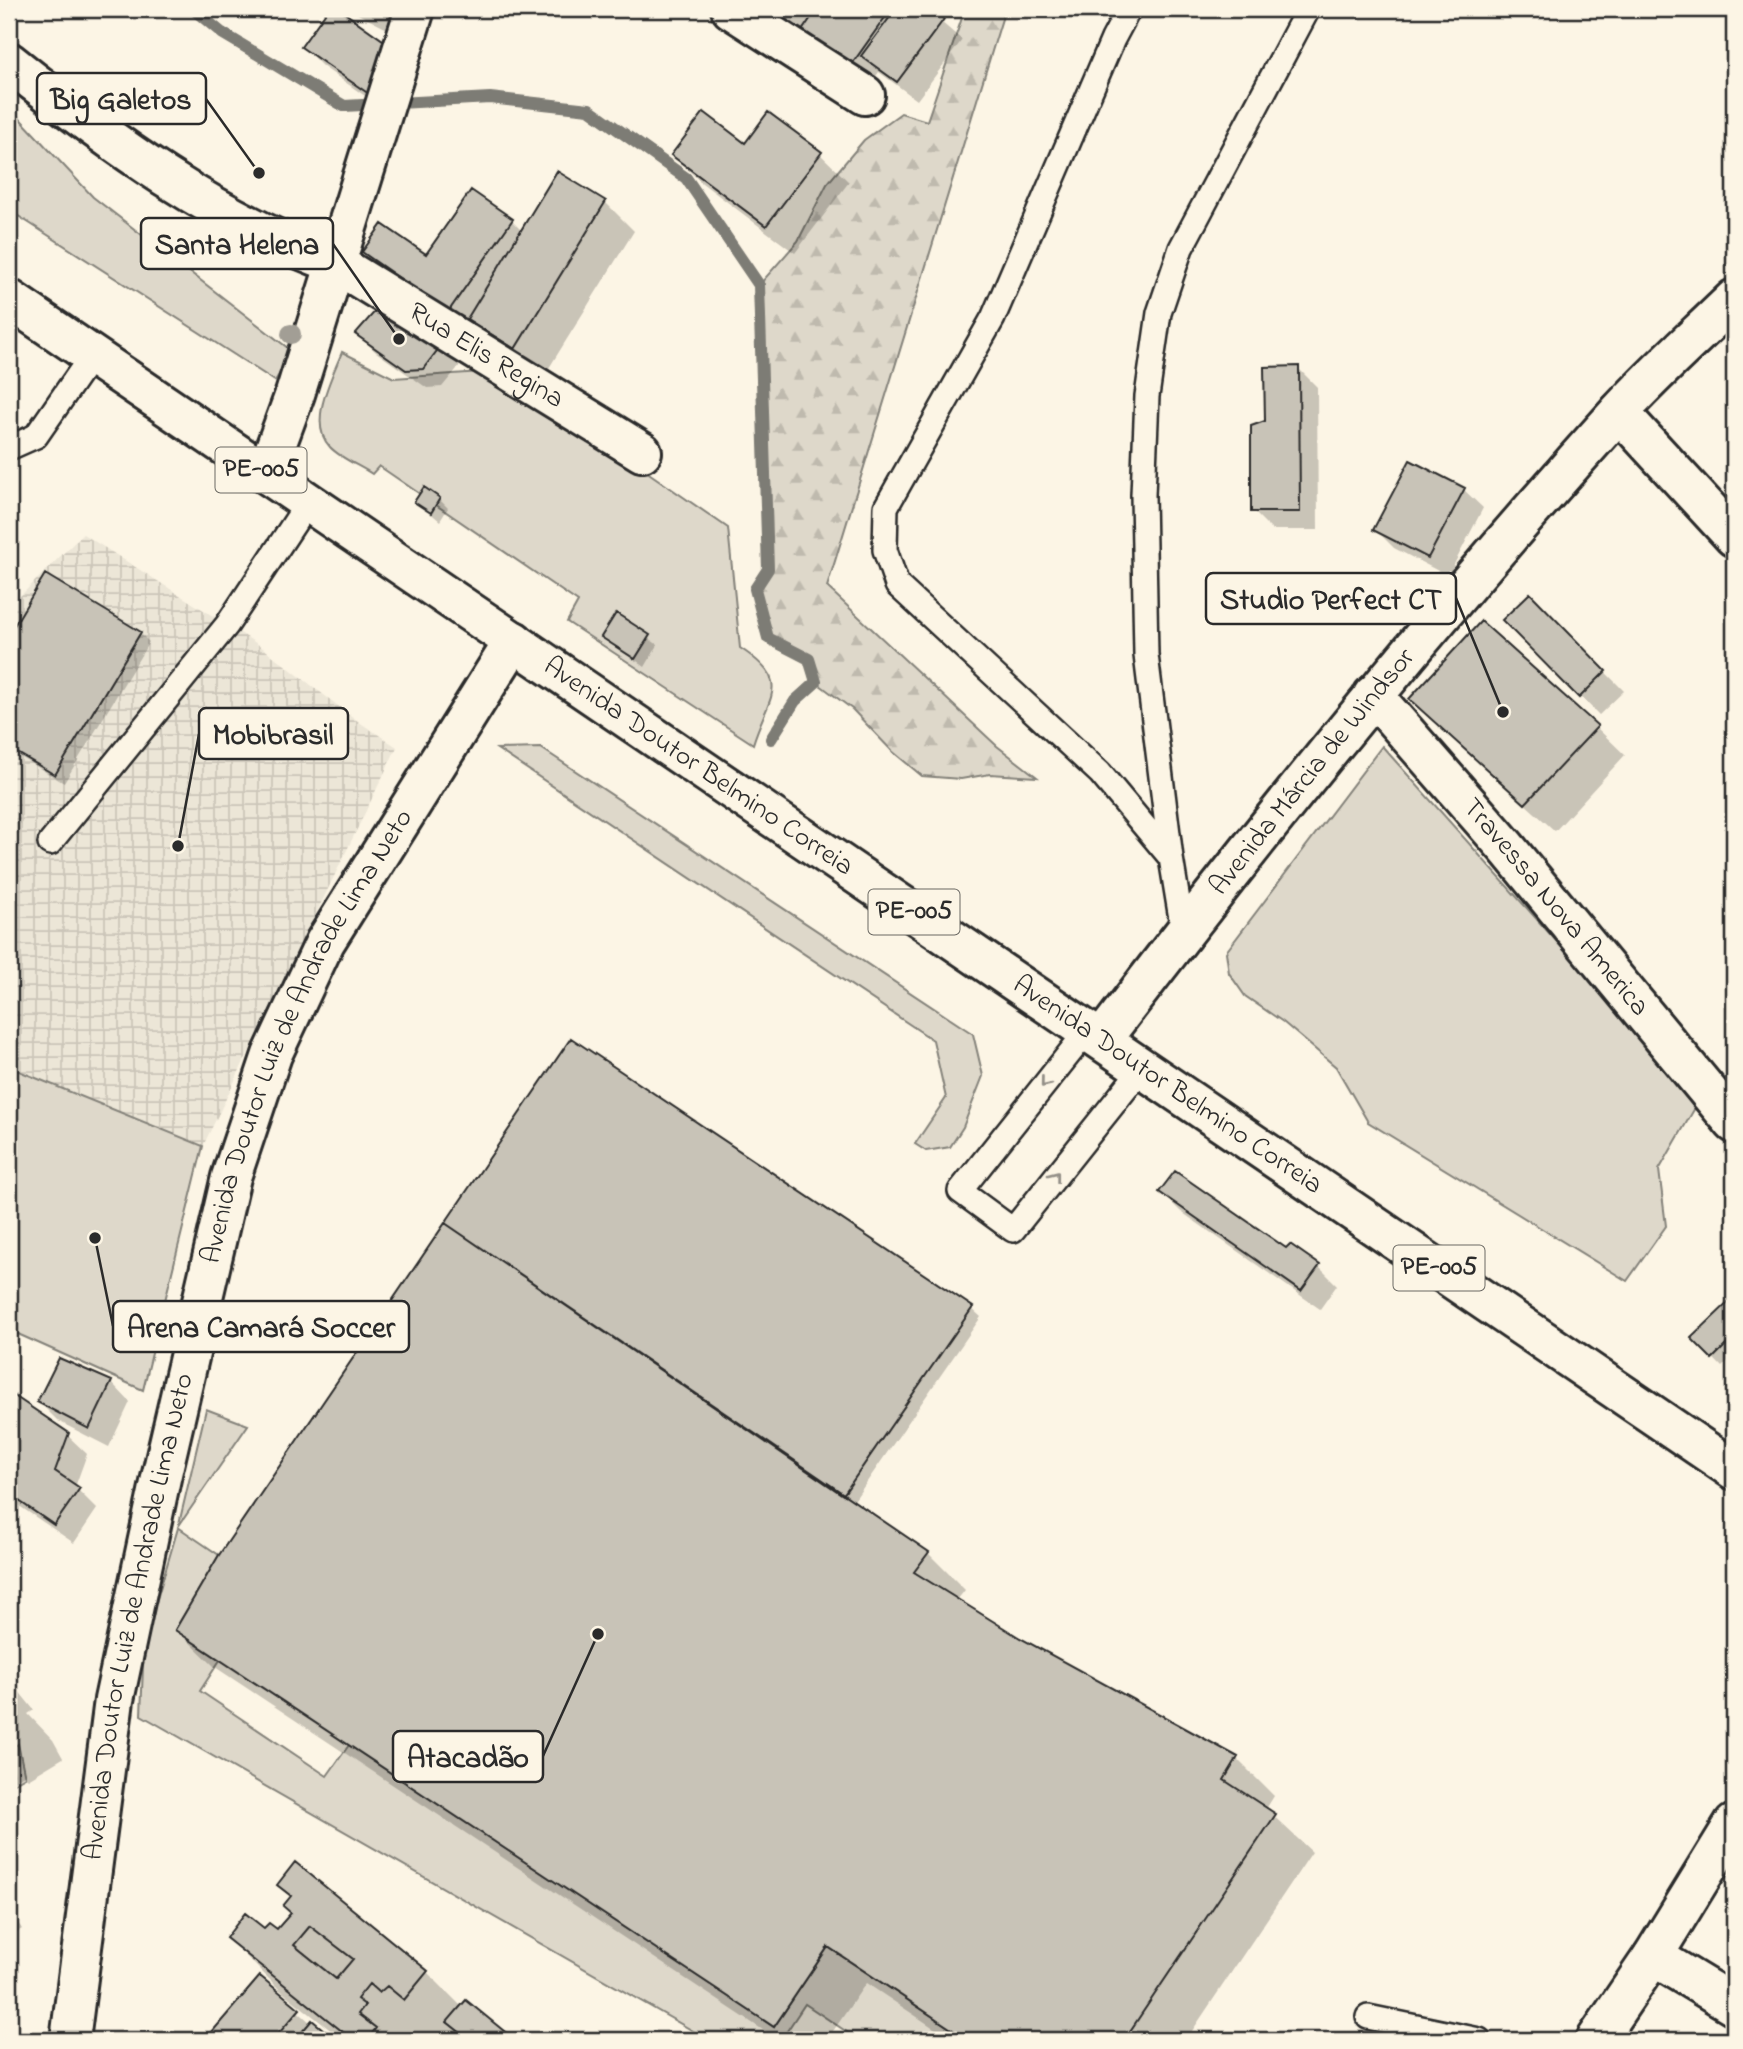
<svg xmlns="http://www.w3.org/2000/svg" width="1743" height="2049" font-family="'Indie Flower',sans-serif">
	<defs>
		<pattern id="industrial-grid" width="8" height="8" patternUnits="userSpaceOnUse" patternTransform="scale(1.75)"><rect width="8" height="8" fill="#ece6d7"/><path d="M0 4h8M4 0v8" fill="none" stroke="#cbc5b9"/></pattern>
		<pattern id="forest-firs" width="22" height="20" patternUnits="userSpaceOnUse" patternTransform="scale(1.75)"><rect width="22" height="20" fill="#ded8ca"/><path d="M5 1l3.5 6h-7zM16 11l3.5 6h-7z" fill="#bfbaae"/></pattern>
		<pattern id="park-crowns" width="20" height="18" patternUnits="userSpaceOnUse" patternTransform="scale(1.75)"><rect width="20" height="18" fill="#ded8ca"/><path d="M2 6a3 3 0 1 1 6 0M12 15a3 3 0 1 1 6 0" fill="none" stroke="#bfbaae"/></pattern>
	</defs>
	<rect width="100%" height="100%" fill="#fcf5e5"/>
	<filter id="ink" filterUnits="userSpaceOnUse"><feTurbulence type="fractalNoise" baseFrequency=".0143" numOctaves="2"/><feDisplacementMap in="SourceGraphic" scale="14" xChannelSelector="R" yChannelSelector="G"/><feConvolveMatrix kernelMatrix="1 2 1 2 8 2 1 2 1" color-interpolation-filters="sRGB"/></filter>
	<g filter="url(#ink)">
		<path fill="url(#industrial-grid)" d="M83,534L259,645L359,722L397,747L203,1146L9,1067V607Z"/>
		<path fill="#ded8ca" stroke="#84827a" stroke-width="2" d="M9,107L93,197L293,352L275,381L9,210Z
			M342,352L394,378L482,372L643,469L728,528L740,648C794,683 768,695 753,744L567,622L578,602L379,466L372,474C360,466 340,458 330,447C307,423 332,377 342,352Z
			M1382,746L1699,1101L1659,1170L1666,1226L1627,1281L1368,1122L1336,1067L1283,1022L1245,996L1229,973L1226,952Z
			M541,748L973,1034L983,1076L963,1127L950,1147L926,1151L915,1144L946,1098L933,1040L497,749Z
			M9,1067L203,1146L143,1390L9,1330Z
			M206,1409L248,1425L178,1527L219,1555L175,1630L220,1660L200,1691L327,1776L349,1745L774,2027L828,1947L968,2040H859L805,2004L781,2040H709L141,1715L144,1643L178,1528Z"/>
		<path fill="url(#forest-firs)" stroke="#84827a" stroke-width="2" d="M965,9H1005L827,587L997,746L1037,777L990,774L961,779L922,776L892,751L852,709L816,682L809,659L768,638L755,589L768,569L759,285L798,241L827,184L864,140L901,113L927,121Z"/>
		<path fill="url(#park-crowns)" stroke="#84827a" stroke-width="2" d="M18,1744L25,1777L9,1786V1749Z"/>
		<path fill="#0003" d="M331,9H336L386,44L388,112L322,66L303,47Z
			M348,9H420L405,38Z
			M539,9H565L559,20Z
			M738,9H926L962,40L917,100L879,72L862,96Z
			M745,145L820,154L849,182L795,253L702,183L673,155Z
			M605,202L634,231L544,376L497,347L472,322L468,329L384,271L365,252L426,257L512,221L522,231Z
			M357,334L442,345L461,364L442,387L427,388L376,352Z
			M1298,368L1317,387L1318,530H1272L1253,511L1267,422Z
			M1463,489L1483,508L1448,576L1394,548L1375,529Z
			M439,499L448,508L440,521L417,502Z
			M45,577L140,633L149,642L64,783L9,750V637Z
			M1530,596L1624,691L1599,715L1505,620Z
			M617,616L658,645L645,667L603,636Z
			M1440,727H1596L1625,755L1555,831Z
			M1161,1192L1318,1266L1337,1285L1320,1309L1180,1211Z
			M1734,1299V1355L1722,1367L1694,1338Z
			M971,1308L981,1317L853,1502L928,1553L965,1590L957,1600L1019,1639L1237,1759L1274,1796L1266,1809L1312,1852L1186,2040H952L866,1983L827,2040H778L215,1667L177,1630Z
			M111,1382L130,1402L109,1447L58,1421L39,1402Z
			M9,1394L67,1435L87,1454L75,1487L97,1509L74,1543L9,1499Z
			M9,1679L34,1710L28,1714L53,1740L63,1758L28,1779L24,1775L9,1784Z
			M296,1865L427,1972L462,2007L466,2002L513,2040H444L440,2037L428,2040L422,2034L417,2040H343L280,1990L228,1938L278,1931L293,1913L292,1898L279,1884Z
			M9,1909L22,1929L9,1937Z
			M260,1978L311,2023L333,2040H207Z"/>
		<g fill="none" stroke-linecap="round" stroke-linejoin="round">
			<path stroke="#7d7b74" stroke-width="12" d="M193,9L222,33L344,106L490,98L589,109L686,178L759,285L768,569L755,589L768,638L809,659L816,682L795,701L771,739"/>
		</g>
		<path fill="#c8c3b7" stroke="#2b2b2b" stroke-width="2" fill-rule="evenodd" d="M328,9H339L387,43L369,94L301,47Z
			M746,9H792L775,31Z
			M817,9H891L842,78L793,44Z
			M896,9H929L944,19L897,82L861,56Z
			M704,112L745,143L768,112L822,152L766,226L671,155Z
			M557,171L606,201L515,349L467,319Z
			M471,190L513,219L448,312L362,252L382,224L426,254Z
			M385,300L443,343L423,369L406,370L355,334Z
			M1299,366L1300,512H1251V426L1265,421L1264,367Z
			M1410,460L1465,488L1428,558L1373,530Z
			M424,487L440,498L431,513L414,502Z
			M45,574L141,632L55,775L9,748V634Z
			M1530,593L1606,671L1579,698L1502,620Z
			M616,613L650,635L635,659L601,637Z
			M1481,621L1598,726L1525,804L1409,699Z
			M571,1038L973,1307L843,1495L445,1223Z
			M1175,1171L1286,1248L1290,1244L1320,1265L1301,1291L1159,1192Z
			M445,1223L929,1552L914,1572L1020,1638L1238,1757L1224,1780L1276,1814L1124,2040H968L828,1947L774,2027L175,1630L219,1555Z
			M1734,1297V1337L1712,1359L1691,1338Z
			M59,1358L112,1381L89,1429L37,1402Z
			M13,1395L69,1433L55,1471L80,1488L54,1525L9,1494V1402Z
			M295,1862L428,1971L404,2000L387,1986L379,1993L369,1984L357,1999L365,2005L358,2014L376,2028L367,2040H353L226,1938L245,1913L264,1928L269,1923L277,1929L291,1913L283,1906L291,1896L277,1885ZM310,1926L353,1959L336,1979L294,1945Z
			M260,1976L300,2009L279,2033L288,2040H205Z
			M466,2000L515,2040H457L462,2034L447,2022Z
			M312,2020L336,2040H295Z"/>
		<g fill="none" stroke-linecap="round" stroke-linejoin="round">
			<defs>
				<path id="lane" d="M1129,9L1113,39L993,318L886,507L885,550L897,585L1100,773L1171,858L1183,931
					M9,448L36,436L92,355
					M50,843L227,625L309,501
					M1171,858L1146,655L1143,495L1147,396L1159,313L1181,248L1308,9
					M1088,1030L960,1191L1013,1230L1143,1067
					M1368,2017L1479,2040"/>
				<g id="street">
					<path d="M731,9L865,95"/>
					<path id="s1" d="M9,62C108,141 215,220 335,263L642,452"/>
					<path d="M1619,412L1734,537"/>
					<path id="s2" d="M1373,695L1506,847L1734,1123"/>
					<path d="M1653,1956L1734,2005"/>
					<path id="s3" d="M70,2040L114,1700L161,1478L231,1177L272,1055L325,942L514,641"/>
					<path d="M1596,2040L1653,1956L1734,1824"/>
				</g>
				<g id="secondary">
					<path d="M266,473L295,394L415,9"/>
					<path id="s4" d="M1102,1039C1266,824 1436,614 1617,414C1654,373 1695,337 1734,299"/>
				</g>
				<g id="primary">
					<path id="s5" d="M9,299L1734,1470"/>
				</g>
			</defs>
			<use href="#lane" stroke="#2b2b2b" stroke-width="28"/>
			<use href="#street" stroke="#2b2b2b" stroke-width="44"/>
			<use href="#secondary" stroke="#2b2b2b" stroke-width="44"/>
			<use href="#primary" stroke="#2b2b2b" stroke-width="44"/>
			<use href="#lane" stroke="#fcf5e5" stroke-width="23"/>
			<use href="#street" stroke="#fcf5e5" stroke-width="38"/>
			<use href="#secondary" stroke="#fcf5e5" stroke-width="38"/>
			<use href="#primary" stroke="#fcf5e5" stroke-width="38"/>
		</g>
		<circle fill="#a29e95" cx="291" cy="334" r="10"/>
		<defs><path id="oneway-chevron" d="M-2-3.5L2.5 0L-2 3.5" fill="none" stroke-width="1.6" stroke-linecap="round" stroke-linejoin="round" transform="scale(1.75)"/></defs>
		<g stroke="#949088">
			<use href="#oneway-chevron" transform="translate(1045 1083) rotate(129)"/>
			<use href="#oneway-chevron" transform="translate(1055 1176) rotate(-52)"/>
		</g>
	</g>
	<g text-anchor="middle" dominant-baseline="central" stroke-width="7" stroke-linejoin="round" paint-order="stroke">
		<g fill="#fcf5e5" stroke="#6a6863" stroke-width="2">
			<rect x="215.5" y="447.5" width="91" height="45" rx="5"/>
			<rect x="868.5" y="889.5" width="91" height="45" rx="5"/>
			<rect x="1393.5" y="1245.5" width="91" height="45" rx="5"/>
		</g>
		<g font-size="26" font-weight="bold" fill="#2b2b2b">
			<text x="261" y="470">PE-005</text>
			<text x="914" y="912">PE-005</text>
			<text x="1439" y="1268">PE-005</text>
		</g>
		<g font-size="28" fill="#2b2b2b" stroke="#fcf5e5">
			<text stroke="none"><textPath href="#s1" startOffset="562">Rua Elis Regina</textPath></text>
			<text stroke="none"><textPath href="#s5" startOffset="833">Avenida Doutor Belmino Correia</textPath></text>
			<text stroke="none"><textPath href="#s4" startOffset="340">Avenida Márcia de Windsor</textPath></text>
			<text stroke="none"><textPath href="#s2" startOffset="280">Travessa Nova America</textPath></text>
			<text stroke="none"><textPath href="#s3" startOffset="1038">Avenida Doutor Luiz de Andrade Lima Neto</textPath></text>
			<text stroke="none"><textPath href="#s5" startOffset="1400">Avenida Doutor Belmino Correia</textPath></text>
			<text stroke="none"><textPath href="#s3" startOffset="429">Avenida Doutor Luiz de Andrade Lima Neto</textPath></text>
		</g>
	</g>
	<path fill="none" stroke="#2b2b2b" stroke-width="2.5" d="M259 173L206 99M399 339L333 244M1503 712L1456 598M178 846L199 734M95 1238L113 1326M598 1634L543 1756"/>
	<g fill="#2b2b2b" stroke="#fcf5e5" stroke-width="2.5">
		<circle cx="259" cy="173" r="7"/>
		<circle cx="399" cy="339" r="7"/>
		<circle cx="1503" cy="712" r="7"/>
		<circle cx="178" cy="846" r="7"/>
		<circle cx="95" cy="1238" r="7"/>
		<circle cx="598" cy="1634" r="7"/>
	</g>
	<g fill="#fcf5e5" stroke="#2b2b2b" stroke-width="2.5">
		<rect x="37" y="73" width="169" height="51" rx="7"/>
		<rect x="141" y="218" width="192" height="51" rx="7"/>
		<rect x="1206" y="573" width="250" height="51" rx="7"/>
		<rect x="199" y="708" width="149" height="51" rx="7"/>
		<rect x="113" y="1301" width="296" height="51" rx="7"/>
		<rect x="393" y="1731" width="150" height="51" rx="7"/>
	</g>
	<g font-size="30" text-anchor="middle" font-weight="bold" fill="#2b2b2b">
		<text x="121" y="109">Big Galetos</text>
		<text x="237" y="254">Santa Helena</text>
		<text x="1331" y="609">Studio Perfect CT</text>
		<text x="273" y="744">Mobibrasil</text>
		<text x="261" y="1337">Arena Camará Soccer</text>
		<text x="468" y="1767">Atacadão</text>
	</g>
	<rect width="1743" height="2049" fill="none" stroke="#fcf5e5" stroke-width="35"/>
	<rect x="18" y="18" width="1708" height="2014" fill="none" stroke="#2b2b2b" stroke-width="2.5" filter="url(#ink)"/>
</svg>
